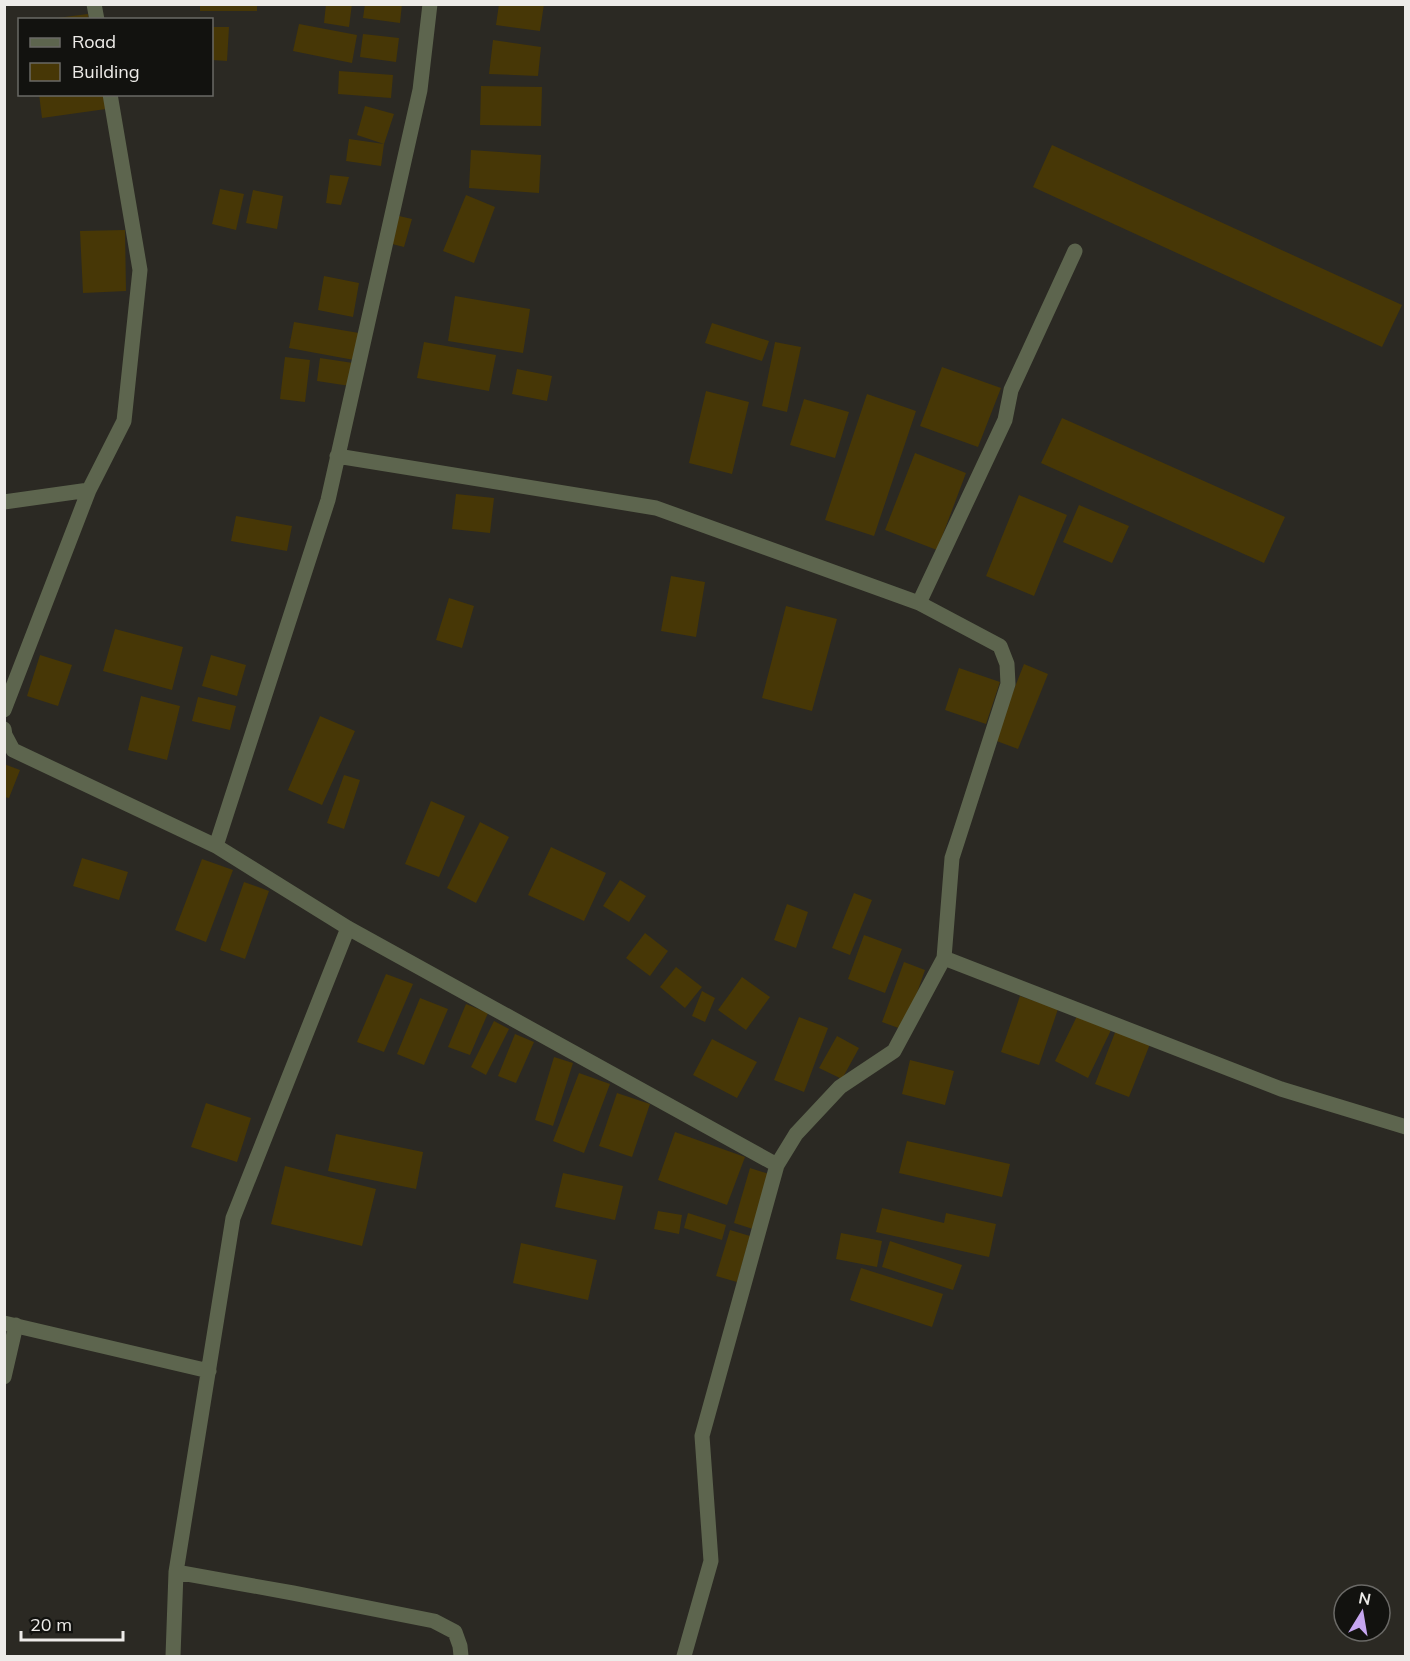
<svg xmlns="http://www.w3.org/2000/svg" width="1410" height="1661" font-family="Mulish,sans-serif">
	<rect width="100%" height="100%" fill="#2b2923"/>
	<path fill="#473706" d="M200,4H257V11H200Z
		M326,4H352L349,27L324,23Z
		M365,4H402L400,23L363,18Z
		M499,4H544L540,31L496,25Z
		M88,14L89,20H57V18Z
		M299,24L357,35L352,63L293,51Z
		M212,27H229L227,61L212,60Z
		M363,34L399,38L396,62L360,57Z
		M493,40L541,47L538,76L489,74Z
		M339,71L393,75L391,98L338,94Z
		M481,86L542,87L541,126L480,125Z
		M39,94H104L106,109L42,118Z
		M365,106L394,114L384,144L381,166L346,161L349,139L384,144L357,135Z
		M1052,145L1402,305L1382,347L1033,187Z
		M471,150L541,155L539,193L469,188Z
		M330,175L349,177L341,205L326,203Z
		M220,189L244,194L236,230L212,224Z
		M253,190L283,196L277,229L246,223Z
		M466,195L495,207L474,263L443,251Z
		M399,216L412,219L404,247L392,244Z
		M125,230L126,291L83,293L80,231Z
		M324,276L359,283L353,317L318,310Z
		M455,296L530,309L523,353L448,341Z
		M294,322L359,333L354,360L289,348Z
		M712,323L769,341L762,361L705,343Z
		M424,342L496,355L489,391L417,378Z
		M775,342L801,347L787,412L762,406Z
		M285,357L310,360L305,402L280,399Z
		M320,358L353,363L350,386L317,381Z
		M942,367L1001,388L978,447L920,426Z
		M517,369L552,376L547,401L512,394Z
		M706,391L749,402L732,474L689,463Z
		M867,394L916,411L874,536L825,520Z
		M804,399L849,412L835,458L790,445Z
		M1062,418L1285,517L1264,563L1041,463Z
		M915,453L966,473L937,550L885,530Z
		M456,494L494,498L490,533L452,529Z
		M1019,495L1067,515L1034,596L986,576Z
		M1079,505L1129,526L1112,563L1063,542Z
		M236,516L292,526L287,551L231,541Z
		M671,576L705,582L696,637L661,631Z
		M449,598L474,606L462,648L436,640Z
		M786,606L837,619L812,711L762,698Z
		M115,629L183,647L172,690L103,671Z
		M40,655L72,665L58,706L27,696Z
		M211,655L246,665L237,696L202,686Z
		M1024,664L1048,674L1018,749L994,740Z
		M959,668L1000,682L986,724L945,710Z
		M141,696L180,706L167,760L128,750Z
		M198,697L236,706L230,730L192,721Z
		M320,716L355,731L322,805L288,790Z
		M4,764L20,770L9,798L4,797Z
		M344,775L360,780L344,829L327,823Z
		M431,801L465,816L439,877L405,864Z
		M480,822L509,837L476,903L447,888Z
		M551,847L606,873L584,921L528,895Z
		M82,858L128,872L119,900L73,886Z
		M202,859L233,870L206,942L175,930Z
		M620,880L646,896L629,922L603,906Z
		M244,882L269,891L245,959L220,950Z
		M854,893L872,900L850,955L832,948Z
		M787,904L808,912L796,948L774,940Z
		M645,933L668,951L650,976L626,958Z
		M864,935L902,949L885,993L848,979Z
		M904,962L925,970L904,1030L882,1022Z
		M676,967L702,987L685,1008L660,987Z
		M386,974L413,984L384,1052L357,1042Z
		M742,977L770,997L746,1030L718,1010Z
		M702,991L715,998L705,1022L692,1016Z
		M1020,996L1058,1009L1039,1065L1001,1052Z
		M420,998L448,1009L424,1065L397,1054Z
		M466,1004L488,1013L470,1055L448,1047Z
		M1078,1014L1111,1030L1088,1078L1055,1061Z
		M799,1017L828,1028L804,1092L774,1080Z
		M494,1021L509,1029L486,1075L471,1067Z
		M1116,1030L1150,1044L1129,1097L1095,1084Z
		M515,1034L534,1042L516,1083L498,1076Z
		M837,1036L859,1048L842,1079L819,1068Z
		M712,1039L757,1062L737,1098L693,1075Z
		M554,1057L573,1063L553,1126L535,1120Z
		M910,1060L954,1071L945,1105L902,1094Z
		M579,1073L610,1084L584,1153L553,1141Z
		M617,1093L650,1104L632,1157L599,1146Z
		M206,1103L251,1118L237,1162L191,1147Z
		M675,1132L745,1157L727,1205L658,1180Z
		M336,1134L423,1152L416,1189L328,1171Z
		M907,1141L1010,1164L1002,1197L899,1173Z
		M285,1166L376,1189L362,1246L271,1224Z
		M750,1168L769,1174L753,1229L734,1223Z
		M563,1173L623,1186L615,1220L555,1207Z
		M882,1208L944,1223L946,1213L996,1224L989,1257L876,1232Z
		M658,1211L682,1215L679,1234L654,1229Z
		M688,1213L726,1225L722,1240L684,1228Z
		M730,1230L750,1236L737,1282L716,1276Z
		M841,1233L882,1241L877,1267L836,1259Z
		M890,1241L962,1265L953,1290L882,1267Z
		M521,1243L597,1260L588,1300L513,1283Z
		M861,1268L943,1294L932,1327L850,1300Z"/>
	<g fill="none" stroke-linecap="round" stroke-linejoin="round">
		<path stroke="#5d654e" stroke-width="15" d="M94,4L97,20
			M337,456L656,508L919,603L1000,646L1007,664L1008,684L952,858L944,958L894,1051L840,1087L796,1134L777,1165L702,1436L711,1561L684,1656
			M4,502L89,490
			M919,603L1005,420L1011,390L1075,251
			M4,710L89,490L124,421L140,270L110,94
			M4,729L5,735L13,750L216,846L348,928L777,1165
			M216,846L328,500L420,90L430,4
			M944,958L1281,1089L1406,1127
			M4,1323L209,1371
			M4,1377L16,1325
			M176,1572L293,1593L434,1621L455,1632L460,1646L461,1656
			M173,1656L176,1572L233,1218L348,928"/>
	</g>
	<rect width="1410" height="1661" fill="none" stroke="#edebe8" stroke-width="12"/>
	<rect x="18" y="18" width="195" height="78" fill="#12120f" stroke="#6a6966" stroke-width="1.5"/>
	<rect x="30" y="38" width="30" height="9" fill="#5d654e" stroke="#6a6966" stroke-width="1.5"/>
	<text x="72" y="48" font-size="18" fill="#edebe8">Road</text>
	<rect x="30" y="63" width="30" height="18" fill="#473706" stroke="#6a6966" stroke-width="1.5"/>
	<text x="72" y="78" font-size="18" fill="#edebe8">Building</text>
	<g transform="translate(1362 1613) rotate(11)"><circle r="28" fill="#12120f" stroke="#6a6966" stroke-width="1.5"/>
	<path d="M0-4.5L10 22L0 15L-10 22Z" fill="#c6a6f0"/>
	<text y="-9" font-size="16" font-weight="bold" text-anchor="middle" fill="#edebe8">N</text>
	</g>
	<path d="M21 1631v9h102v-9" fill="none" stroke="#edebe8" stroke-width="3"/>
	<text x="30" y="1631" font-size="18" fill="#edebe8" stroke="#12120f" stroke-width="4.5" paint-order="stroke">20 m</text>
</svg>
